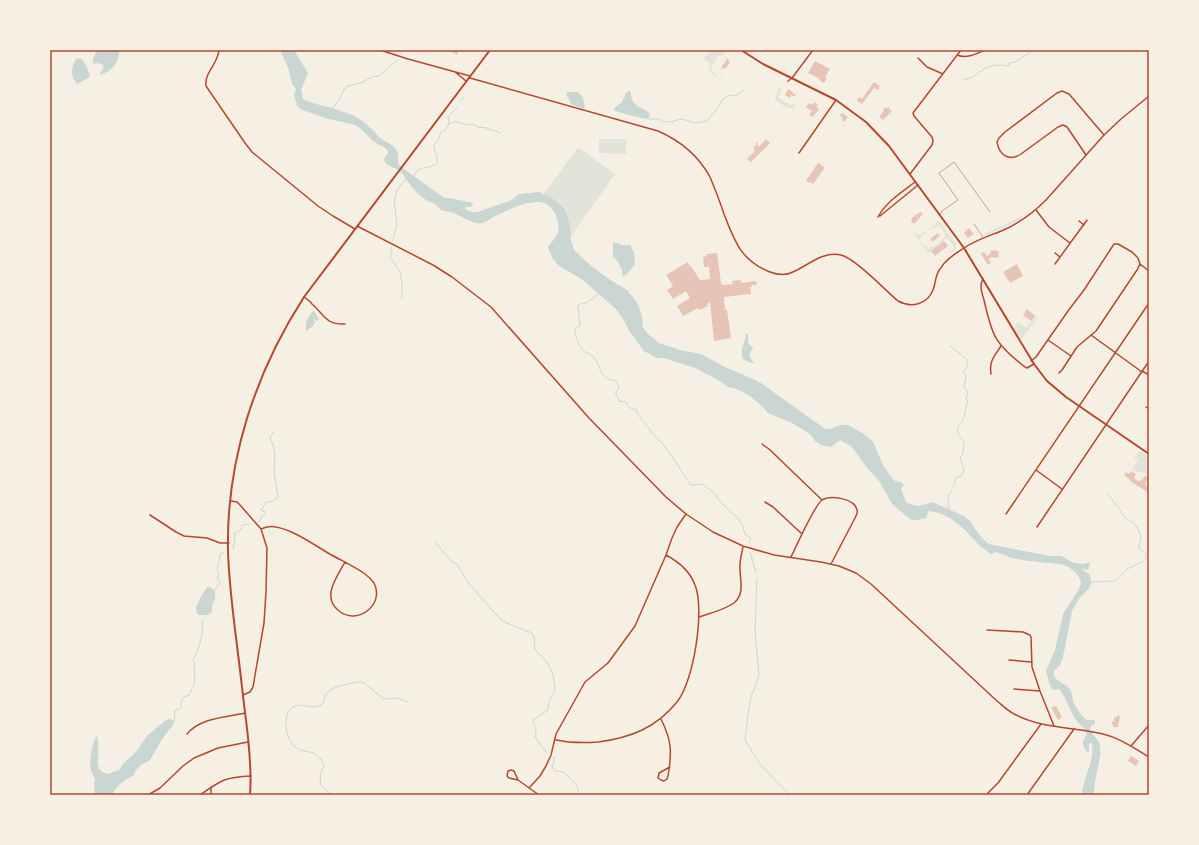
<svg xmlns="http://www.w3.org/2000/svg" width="1199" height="845" font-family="'PT Sans',sans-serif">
	<rect width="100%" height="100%" fill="#f6efe4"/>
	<path fill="#e2e4dc" d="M710,50H729L722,56L719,55L711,67L712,69L711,71L720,78L722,76V79C717,77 711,74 708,69L711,64L704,59Z
		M781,87L782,89C774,102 784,99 790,105L796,104L794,108C787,109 780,104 775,99L776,94L778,90V88Z
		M599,139H626V154L599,153Z
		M578,147L615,174L564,246V223L542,196Z
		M1022,216V219L1010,225L987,235L984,234Z
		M939,221L956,244L955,250L950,254L949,253L954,249L953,245L947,238L928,253L914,234L917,233L918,235L925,232L926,235L925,233L920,237L921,238L920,240L924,246L926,245L929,249L930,247L934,246L945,237L944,235L945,234L939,225L934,229L932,227L930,229L931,231L929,230V229Z
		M1035,316L1038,317L1021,340L1014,328L1018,322L1020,321L1019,323L1026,328Z
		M1140,451L1149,458V474L1147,473L1137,472L1132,469L1138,460L1134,458Z"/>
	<path fill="#c9d6d2" d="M97,50H119C120,62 111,73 99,75L104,67L102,64L93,63V59Z
		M280,50H294L308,73L301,90L303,99C316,105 331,107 344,112C361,118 368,124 379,137C383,141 390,143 394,147C400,153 397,159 399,165C400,166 402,167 404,169L443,197L470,202L473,204C472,208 470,207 466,207L465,208C467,212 472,212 477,212L510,201L514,198L519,194L539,192L555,200L562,206L566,212L570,227L571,240L574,250L591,266L612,281L627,290L636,301L639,307L643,321L642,326L647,333L659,343L680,350L701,354L727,368L753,379L761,383L825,429H831L840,425H848L864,434L873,442L883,465L891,477L895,481L901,482L904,485L901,489L906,502C920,508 918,506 932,502L964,516L971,522L975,529L982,538L987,543L993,545L1050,556H1061L1074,563L1084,564L1090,562L1088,570L1082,569L1090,575L1091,582L1090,587L1078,600L1072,611L1063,657L1060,665L1054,671V674L1055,678L1069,688L1072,694L1073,702L1082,716L1087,720H1093L1095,721V724L1091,726L1090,730C1092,734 1097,738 1099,742C1104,754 1093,780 1094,795H1082C1083,777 1095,761 1092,743H1090L1089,744V751L1087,752C1082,746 1081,741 1087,735C1085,728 1080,725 1076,720C1070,711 1065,695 1059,689L1053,690L1050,686L1046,671L1055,650L1063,614L1079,589L1081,583L1080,580L1078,575L1069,567L1060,564L1029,561L1012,558L996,552L991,554L980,546L964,529L950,518L939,513L929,511L928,512L926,518L917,520H911L892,504L879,481L868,469L852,447L840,440L831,447L821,445L815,441L810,434L792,423L768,413L762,406L750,396L743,392L734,388L728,387L720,381L695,368L664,358H657L644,351L630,332L623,319L617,310L583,280L559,266L553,259L548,248C550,243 554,240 557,235C561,228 557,215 552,209C540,192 507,211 493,217C490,219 486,222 482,223C472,225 462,216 454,213C450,211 445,212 442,210C439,209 437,206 435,204C432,202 429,202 426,200C417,194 410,185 404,176C398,165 387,170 384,159L388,153L387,149L373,141L361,129L355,125L325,118L302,110L297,106L296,102L294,95L296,89L292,84L289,70Z
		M80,58C86,63 88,69 90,77L77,84C70,77 71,67 76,59Z
		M629,91L631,92C631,94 631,96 632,99C634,107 645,108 650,114L648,119L637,117L615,111L614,108L622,102L626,93Z
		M568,92H578L583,98L585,108L584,109L570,104V101L566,94Z
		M613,242L622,245H630L634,252L635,264L627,274L622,276V270L618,262L613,256Z
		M313,311L316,314L319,320L317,321L313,319L315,322L313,326L306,331C305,324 308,315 313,311Z
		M746,334H748V343L753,348L749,355L754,364L744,360C738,350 746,343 746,334Z
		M208,587L212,588L215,591V598L212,606V613L207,615H198C197,612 196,612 196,608C197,604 204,590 208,587Z
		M170,719L174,721L173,725L164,736L150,760L141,765L135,771L134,775C124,780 117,785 112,795H95L94,783L95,779C94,776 91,773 91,770C89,762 92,744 96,737L97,736C100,747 96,758 99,769L104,773L108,774L119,770L123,764L136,752L147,736L166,720Z"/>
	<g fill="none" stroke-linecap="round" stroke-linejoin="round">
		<path stroke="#c9d6d2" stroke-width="1" d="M401,53L403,50
			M963,80C976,78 978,71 989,67C995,64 1002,65 1008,66L1010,63L1015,62L1034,50
			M460,101L466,95
			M332,109L340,99L344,89L348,86L363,82L372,77L379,76L397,60
			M648,119H659L663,122H671L681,119L695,123L707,121L719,106L723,99L729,95L735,96L744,90
			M449,124L448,117L457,107
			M414,177C418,163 429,171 437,163V156L434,148V144L439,139L440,134L442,131L445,130L449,124L454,122H459L466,125L472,124L479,127L487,128L501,133
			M393,241C394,235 397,228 397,222C394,205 391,193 406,179
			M391,247L392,251L390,257L400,272L402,284V298
			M600,293C592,298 590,303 580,304L578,306L580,326L575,329C574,334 580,349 585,352C588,354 593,355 595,359C599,364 600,374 607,378C609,379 613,380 616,381L619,387L618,390L616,391V394L619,401L626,402C628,407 631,409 636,410C643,425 655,434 665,447C674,459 682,472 690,484L692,485L702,484L712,491L726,508L737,517L742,524L745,534L751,538L749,543
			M950,346C955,350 968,357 968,364C968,367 965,370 963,372L966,377L964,387L968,392L966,397L968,404L966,406C966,409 964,419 962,422C960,424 959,423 958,427C956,431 961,438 964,442L963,454L960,457L964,470L961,476L957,477L953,487
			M1108,494L1124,516L1135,525L1139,531L1141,537L1139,548L1146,554V559L1144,561L1127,569L1121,576
			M949,509L948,496L952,491
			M259,522L262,516L265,514V512L261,510L266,502C269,502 276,500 278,497L274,472L275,455L273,445L270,438L273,432
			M435,542L451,561L457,564L469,584L502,621L532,633L535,640L534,645L536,650L548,664L553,674L555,690L551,697L548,705V710L533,720C534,726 538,728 535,736L539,743L547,753
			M233,549C234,546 236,536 234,533L235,532C240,532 241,529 243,525L249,524
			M750,552L756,572
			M757,578L755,631L759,676L751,697L748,714L745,740L760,764L790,795
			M1091,582L1115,581L1120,577
			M214,591L220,582L217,577L219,576L217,569L221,553L224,552
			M174,721L175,713L174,711L179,709L181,707V702L184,697L189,695L194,685L195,673L194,671L195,664L193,660C196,653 200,646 201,639C203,632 202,626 203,619
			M554,757V761L552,766L555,771L564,772L567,775L577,786L579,795
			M332,795L320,785L321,772L324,766C317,747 305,755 295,747C287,740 286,730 286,721C287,714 288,709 295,706C302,703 311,709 319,706C325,704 323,698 326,694C333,685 351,683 361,682L364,683L384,699L398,698L408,702"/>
	</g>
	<path fill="#e6c5b7" d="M449,50H459L457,55L449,51Z
		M727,59L730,62L729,64L725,69L724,68L723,69L721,68Z
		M815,61L830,69L825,77L827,78L824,83L819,80L820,79L808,73Z
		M874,82L880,86L878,90L874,88L862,104L857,101L859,97L862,99Z
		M788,89L793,92L792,93L796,95L795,97L791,95L790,98L785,95Z
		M814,102L818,105L816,107L819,109L813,117L809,115L812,111L806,107L809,103L812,105Z
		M885,107L887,109L888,107L892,111L883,120L879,117L884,111L883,110Z
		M842,113L848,117L844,122L842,120L843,119L840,115Z
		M766,139L770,143L751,162L747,159L755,151L753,145L756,147V142H757L758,146L759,147Z
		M818,163L824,167V169L813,184L810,182L809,183L806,181Z
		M920,212L923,214L914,224L913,223H912L911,222L912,218Z
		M969,228L974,234L968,238L964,233Z
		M938,233L940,236L932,242L930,239Z
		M944,241L948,246L935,256L931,251Z
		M991,250L999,251L998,258L992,257L988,259L991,263L988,265L981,254L984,252L987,256L990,254Z
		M717,253L721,283L723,285L733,284L732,281L741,280V283L756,281L757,285H752V287H750L751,294L724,297L725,310H727L731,338L714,341L710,302L707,304L708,306L699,310L698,308L683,316L677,306L690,298L686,291L673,299L667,290L673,286L666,275L688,262L690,267L691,266L700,280L710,279L709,267H704L703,257L707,256L706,254Z
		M1017,264L1023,276L1010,283L1003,272Z
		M1027,309L1035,316L1031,321L1023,315Z
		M1131,471L1136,474L1134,478L1139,482L1140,480L1141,481L1145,476L1149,477L1145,484L1149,487V493L1130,481V480L1124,475L1126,472L1129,474Z
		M1056,706L1062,717L1058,720L1052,709V707Z
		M1117,715L1120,716L1118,727H1113V724H1112V721L1114,722V718L1117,717Z
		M1131,756L1139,761L1136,766L1128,761Z"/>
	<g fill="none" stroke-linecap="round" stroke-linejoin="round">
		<path stroke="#b5482f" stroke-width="0.5" d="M940,215L942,211L958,200L939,173L954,162L990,212
			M974,224L983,237"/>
		<path stroke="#b5482f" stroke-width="1.5" d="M219,50C218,64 204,73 206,86L245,143L252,152L318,206L333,216L355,229
			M380,50L408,59L470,76
			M957,55C967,59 976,54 985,50
			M918,58L927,67L943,74
			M455,72L466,81
			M470,78L658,131C681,141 698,155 710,177C715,189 720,202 724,214C734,240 741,261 770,272C778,275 785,276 793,272C809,265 822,251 841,255C856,259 885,290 898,301C911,308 927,305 933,290C936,283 935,275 940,269C945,260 955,254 964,248
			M788,81L792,78L813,50
			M799,153L836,100
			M1086,155L1067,127L1063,125L1058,127L1021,154C1009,162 999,155 997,142L999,138L1005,132L1057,93L1062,91L1069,94L1104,135
			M910,174L932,145L933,141L932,137L914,116L913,113L961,50
			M1036,210L1049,227L1070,243
			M880,216L918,185
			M878,217C886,202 902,192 915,182
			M1079,221L1084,225
			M1055,253L1060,257
			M1055,264L1087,220
			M983,279C979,286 982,293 984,300C992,336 995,344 1025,367L1027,368L1034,364
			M304,297C307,299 310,301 312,304C324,314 325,325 345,324
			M1091,335L1142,372
			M1048,340L1071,356
			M1031,361L1036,357L1068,311L1084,290L1114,244H1118L1132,252L1138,258L1140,264L1149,271
			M1142,371L1149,375
			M1059,373L1062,370L1077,347L1096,331L1137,270L1140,264
			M991,374C989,361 994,357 1001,346
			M1146,407L1149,409
			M762,444L769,449L822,500
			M1036,470L1062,489
			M231,501L237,502L240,505L261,529L267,548L266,592L264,623L253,687L250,692L243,695
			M765,502L773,507L802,534
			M1006,514L1149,303
			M150,515L176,532L184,536L207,538L220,543H229
			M1037,527L1149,361
			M261,529C266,527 271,526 276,527C293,530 313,544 328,553C340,560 354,566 365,574C369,577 372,580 374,583C385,604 358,626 339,611C321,597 337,577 345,562
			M791,557C796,547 814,506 822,500C830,495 855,498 857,510C858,513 856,516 855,518L831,564
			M699,617C711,613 724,610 734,603C746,593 739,578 740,565C740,559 742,553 743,547
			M987,630L1023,632L1030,635L1031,637L1032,667L1040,691L1054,726
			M1009,660L1031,662
			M1014,689L1040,691
			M661,719C672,741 672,752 668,776L667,779L664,781L661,780L658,778L659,773L670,767
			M187,734C200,718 226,717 245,713
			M556,740C570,743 583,743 598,742C630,738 656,728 677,702C694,681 705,609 695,585C690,571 679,562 666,555
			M1131,746L1149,725
			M518,780L514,771L511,770L508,771L507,776L509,778L518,780L539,795
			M211,787V795
			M529,788L540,776L546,766L551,755L556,734L585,682L608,663L635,626L666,555L672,538L677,527L686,514
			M148,795L160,788L183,766L194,758L218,748L248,742
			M200,795C221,780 225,777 251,776
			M986,795L998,783L1041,724
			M1027,795L1074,729"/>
		<path stroke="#b5482f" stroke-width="1.5" d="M357,226L433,265L452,277L491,307L589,418L666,497L686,514L713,532L743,546L774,555L821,562L839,566L856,573L871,584L997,701C1003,706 1009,712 1016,715C1043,729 1075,727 1103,734C1120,738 1134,748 1149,757
			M964,248C977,239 993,235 1008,228C1022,221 1034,212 1046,200L1104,135L1121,119L1149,96"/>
		<path stroke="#b5482f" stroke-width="2" d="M250,795C252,770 249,744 246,720C243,698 241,676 238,654C234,620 229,586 228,551C226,461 255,373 304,297L490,50"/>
		<path stroke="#b5482f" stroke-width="2" d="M741,50L763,64L836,100L866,122L889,146L964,248L1034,364L1047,381L1066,397L1149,454"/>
	</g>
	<rect width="1199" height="845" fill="none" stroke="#f6efe4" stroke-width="102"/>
	<rect x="51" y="51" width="1097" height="743" fill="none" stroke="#b5482f" stroke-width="1.5"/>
</svg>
